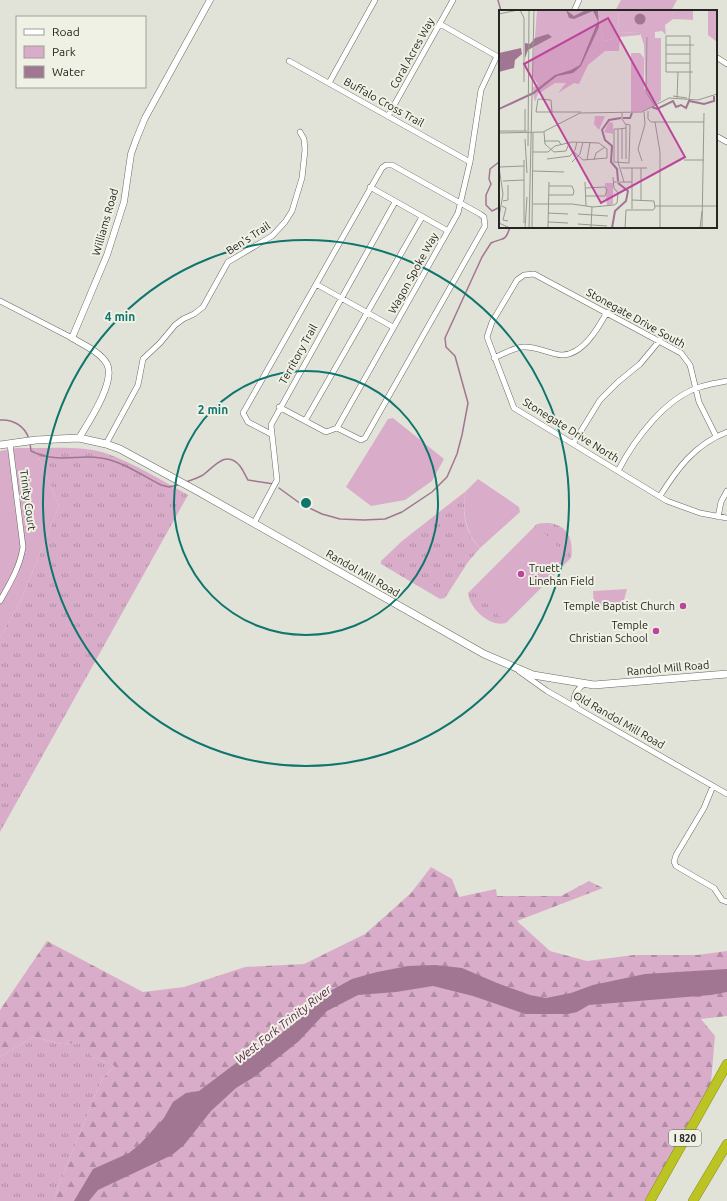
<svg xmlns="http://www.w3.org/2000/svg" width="727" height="1201" font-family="Ubuntu,sans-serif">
	<defs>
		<pattern id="grass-tufts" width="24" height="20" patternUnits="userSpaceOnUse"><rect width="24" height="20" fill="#d9adc9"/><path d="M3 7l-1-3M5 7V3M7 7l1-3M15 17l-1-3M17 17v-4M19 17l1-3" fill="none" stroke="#b08da3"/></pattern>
		<pattern id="forest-firs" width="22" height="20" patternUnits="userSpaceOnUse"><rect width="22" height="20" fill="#d9adc9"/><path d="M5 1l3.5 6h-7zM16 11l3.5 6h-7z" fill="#b08da3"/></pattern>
	</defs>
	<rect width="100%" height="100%" fill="#e2e3d8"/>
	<path fill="url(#grass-tufts)" d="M35,448C57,448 84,446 105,453C134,463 161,480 188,495L0,832V637L20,603L59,506Z
		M466,491C461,511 465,534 480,548L468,562L445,598L440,599L381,564V561L402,541Z
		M537,524C562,519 575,534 571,558L506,623C490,628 469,608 468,593Z
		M33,1037L62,1044L80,1043L93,1057L115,1066L102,1079L58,1187L54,1201H0V1057Z"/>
	<path fill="url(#forest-firs)" d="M431,867L452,879L459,897L496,889L497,896H561L589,881L603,888L517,921L550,951L587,961L634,955H697L727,951V1016L701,1019L715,1036L710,1094L653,1201H54L58,1187L102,1079L115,1066L93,1057L79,1043L62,1044L33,1037L0,1057V1010L47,941L143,992L184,987L245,967L304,964L365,934L411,893Z"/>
	<path fill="#d9adc9" d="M621,0H677L671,11H615Z
		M393,418L444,459L432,481L405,500L371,506L346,487L388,419Z
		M17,448H35L59,506L20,603L0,637V451Z
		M478,479L519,507L520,512L480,548C466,534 461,511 466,491Z
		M539,528L568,557L503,620L475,591Z
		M627,589L621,611H614L613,608L604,609V606L594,607L593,591Z"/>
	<path fill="#a17692" d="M435,965L462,968L497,983L530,995L546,998L571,993L593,985L645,974L727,969V992L711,995L589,1005L577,1012L568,1014H525L473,996L433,986L396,992L358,995L327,1011L299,1041L254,1077L236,1088L211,1111L184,1145L172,1155L98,1190L89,1201H74L93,1169L129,1153L140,1144L164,1118L173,1102L186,1093L199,1091L248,1054L276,1038L330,991L352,979L377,972L408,966Z"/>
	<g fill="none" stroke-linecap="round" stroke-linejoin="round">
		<path stroke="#a17692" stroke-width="1.5" d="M498,0L501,11
			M500,156L499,162L490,169L489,179L491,184L486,195V205L492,211L500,207
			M0,420C13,419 25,426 29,439
			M30,443L31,451C58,464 76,454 101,458C122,461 143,476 161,485L169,487L178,485
			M186,482C192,480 198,478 203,475C214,467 226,449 240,466C243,470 245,475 248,480L274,484
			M279,488L301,504L322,514L340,519L364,520L385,519L402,512L432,492L447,477L457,454L462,435L468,403L455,356L446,347L445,338L482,257L491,243C503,237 505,243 510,227"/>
		<defs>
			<path id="minor" d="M574,11L579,0
				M440,24L500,58
				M716,57L727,64
				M289,61L470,162
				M329,83L375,0
				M388,116L453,0
				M716,136L727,142
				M370,187L448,231
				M316,284L393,327
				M0,301L72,338
				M494,358C503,354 513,348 523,347C537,346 549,354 562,355C583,355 598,328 607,312
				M279,407L326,432L337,428L458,213L470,162L481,90L497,56
				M305,421L422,217
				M271,434L248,422L243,413L382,168L386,165H392L480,214L484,217L485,226L365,438L361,440L337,428
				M716,436L699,402L690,365L681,353L534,274L524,275L517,280L492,322L487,337L514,408L667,501L700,513L727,518
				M106,444L138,385L143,359L160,343L175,325L183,319L194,314L203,307L228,262L272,236L285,222L292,211L302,178L305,150L304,139L300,132
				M573,444L600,400L618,382L640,364L660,340
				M618,471C634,440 665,398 700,387C709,384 718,383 727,381
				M660,496C677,469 695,444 727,432
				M718,517L721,502L727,491
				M254,523L277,480L271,425L395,202
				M0,601C10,583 20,567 23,547L10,444
				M519,671L547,691L727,794
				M577,707L574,704C573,695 577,689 584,684
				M713,786L704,808L676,855L674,862L676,866L714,888L722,900L727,902"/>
			<path id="tertiary" d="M79,438C88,423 116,382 107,364C100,352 84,345 72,338L107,255L124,202L131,154L136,140L145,118L210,0"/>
			<path id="secondary" d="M0,445L36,440L79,438L106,444L120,449L199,492L484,654L533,675L594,685L727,674"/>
			<path id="motorway" d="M650,1201L727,1064
				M693,1201L727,1144"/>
		</defs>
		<use href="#minor" stroke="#68695f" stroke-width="6"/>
		<use href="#tertiary" stroke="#68695f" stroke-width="7"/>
		<use href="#secondary" stroke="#68695f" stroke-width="8"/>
		<use href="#motorway" stroke="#878c22" stroke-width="10"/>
		<use href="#minor" stroke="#fff" stroke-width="5"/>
		<use href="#tertiary" stroke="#fff" stroke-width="6"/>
		<use href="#secondary" stroke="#fff" stroke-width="7"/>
		<use href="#motorway" stroke="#bcc423" stroke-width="9"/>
	</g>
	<g fill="none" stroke="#0f766e" stroke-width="2">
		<circle cx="306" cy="503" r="132"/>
		<circle cx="306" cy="503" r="263"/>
	</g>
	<g fill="#bc459c" stroke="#eff1e5" stroke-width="1.5">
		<circle cx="521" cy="574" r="4"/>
		<circle cx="683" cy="606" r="4"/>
		<circle cx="656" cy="631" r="4"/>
	</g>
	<g text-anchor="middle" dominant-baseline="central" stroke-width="4" stroke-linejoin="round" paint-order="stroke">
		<rect fill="#eff1e5" stroke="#62625c" stroke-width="1" x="669" y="1130" width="32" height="16" rx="3"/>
		<g font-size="10" font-weight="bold" fill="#252521">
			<text x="685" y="1138">I 820</text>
		</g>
		<g font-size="11" fill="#252521" stroke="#eff1e5">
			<text transform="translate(412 53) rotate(-61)">Coral Acres Way</text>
			<text transform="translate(384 102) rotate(29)">Buffalo Cross Trail</text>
			<text transform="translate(105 222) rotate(-74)">Williams Road</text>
			<text transform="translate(248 238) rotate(-33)">Ben's Trail</text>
			<text transform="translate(413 273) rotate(-61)">Wagon Spoke Way</text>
			<text transform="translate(636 318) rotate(29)">Stonegate Drive South</text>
			<text transform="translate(298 354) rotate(-61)">Territory Trail</text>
			<text transform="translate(571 430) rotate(32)">Stonegate Drive North</text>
			<text transform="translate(28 500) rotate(82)">Trinity Court</text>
			<text transform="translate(363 573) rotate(30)">Randol Mill Road</text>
			<text transform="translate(668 668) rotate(-5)">Randol Mill Road</text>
			<text transform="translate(619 720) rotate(30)">Old Randol Mill Road</text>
		</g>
		<g font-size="11" fill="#252521" stroke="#eff1e5" text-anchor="end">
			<text x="529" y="568" text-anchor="start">Truett<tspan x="529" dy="13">Linehan Field</tspan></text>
			<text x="675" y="606">Temple Baptist Church</text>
			<text x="648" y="625">Temple<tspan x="648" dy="13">Christian School</tspan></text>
		</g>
		<g font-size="12" font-style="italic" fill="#5b244b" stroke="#eff1e5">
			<text transform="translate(283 1024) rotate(-38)">West Fork Trinity River</text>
		</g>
	</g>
	<g transform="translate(499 10)">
		<rect width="218" height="218" fill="#e2e3d8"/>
		<path d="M99,0H120L119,22L115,29L104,31ZM132,43H141L145,48V78L153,97L145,101L132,102ZM96,106H106L100,120L95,114Z" fill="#d9adc9"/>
		<path d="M38,0H99L104,31L115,29L119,22L141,23V25L121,27L120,41H106L89,55L80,74L75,73L59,83L67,73H56L39,84L36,92L33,78L39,74L33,66ZM209,0H218V32L209,25Z" fill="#d9adc9"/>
		<path d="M120,0H194V10L174,9L166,15L167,25L163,21L156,22V28H162V90L153,97L147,92L145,35L141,23L119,22ZM110,112L114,113V124L105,122ZM106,173H114V194L108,196Z" fill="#d9adc9"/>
		<path d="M67,0L75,6L87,0H98L99,2L100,17L82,56L74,63L58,66L35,84L0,100V98L34,82L56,65L72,60L81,55L99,11L94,1L75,9L70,8ZM135.5 9a5.5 5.5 0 1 1 11 0a5.5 5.5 0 1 1-11 0ZM49,24L53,27L29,40L26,48V33L31,34L36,28ZM22,38L23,44L16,50L15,58L0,62V43Z" fill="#a17692"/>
		<path fill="none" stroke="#a17692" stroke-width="2" d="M153,97L158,99L174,91L177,97L182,95L187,98L190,91L205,94L215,91V86M124,108H131L133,103M119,171L118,159L112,152L113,136L106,130L103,120L110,110L122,108M113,218L116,201L127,191L129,181L119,173"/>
		<path fill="none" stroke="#96978f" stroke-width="1" d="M21,0L25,8V72M0,4L19,0M148,27L147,82L155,95M167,35H195M167,44H191M167,53H191M174,86L188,88M178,88L179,62M190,89L191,82V26H167V62H194M149,101V109L152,112H205M53,102L52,90L39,89L37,102H82M123,103V109L127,115V149M156,112L161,142V218M119,119H115V152L130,153L131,115L127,114M0,121H28M26,121V99M45,122L46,134L55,142L67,141L70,133M0,123L44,122L81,103L143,102L170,88L199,90L218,84M26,129L28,163M45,131H60L62,135M29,136L30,0M34,142H49L56,136L73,132L100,133L108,139V148L84,150L75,142M48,149L71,146L76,140L78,132M123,149V118M88,150L91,132M95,150L97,143L106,137M185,150H205M143,151L139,139L146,114L145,102M73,152L81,144L84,132M0,157L4,184L0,207M0,157L25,156M122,158H148M142,158V190M34,161L65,162M4,171L25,170M86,172L87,196M115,172H133M125,172L119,152V119L127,118M87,178L106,177L108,180L106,186H87M50,185H74L75,181L73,176H50M4,191L9,190V175M34,194H73L94,197L115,195L118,193L119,183L115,178L114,167M3,196L7,198L4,210L9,211M156,196H218M133,199V158M49,203L69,204M79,204L109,206M49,212L69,213M0,213L11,218M25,213V150M79,214L108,216M26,218L28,187M30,218L35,0M33,218L34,123M49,218L50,172M92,218L93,197M126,218L127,200H154L156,198L155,191L133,190M201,218L203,201M203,218L205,103"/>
		<path fill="#bc459c" fill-opacity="0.15" stroke="#bc459c" stroke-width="2" d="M109,8L186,147L102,193L25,54Z"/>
		<rect width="218" height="218" fill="none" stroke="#252521" stroke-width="2"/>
	</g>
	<circle cx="306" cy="503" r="6" fill="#0f766e" stroke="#eff1e5" stroke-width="2"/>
	<g font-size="12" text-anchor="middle" font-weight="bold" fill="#0f766e" stroke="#eff1e5" stroke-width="4" stroke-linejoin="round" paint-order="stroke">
		<text x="120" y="321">4 min</text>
		<text x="213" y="414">2 min</text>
	</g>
	<rect x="16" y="16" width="130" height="72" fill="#eff1e5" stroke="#9e9f97"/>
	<rect x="24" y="29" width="20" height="6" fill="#ffffff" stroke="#9e9f97"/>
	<text x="52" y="36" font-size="12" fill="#252521">Road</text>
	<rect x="24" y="46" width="20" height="12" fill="#d9adc9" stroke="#9e9f97"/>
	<text x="52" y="56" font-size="12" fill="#252521">Park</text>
	<rect x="24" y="66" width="20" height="12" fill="#a17692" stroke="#9e9f97"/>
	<text x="52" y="76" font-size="12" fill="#252521">Water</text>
</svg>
